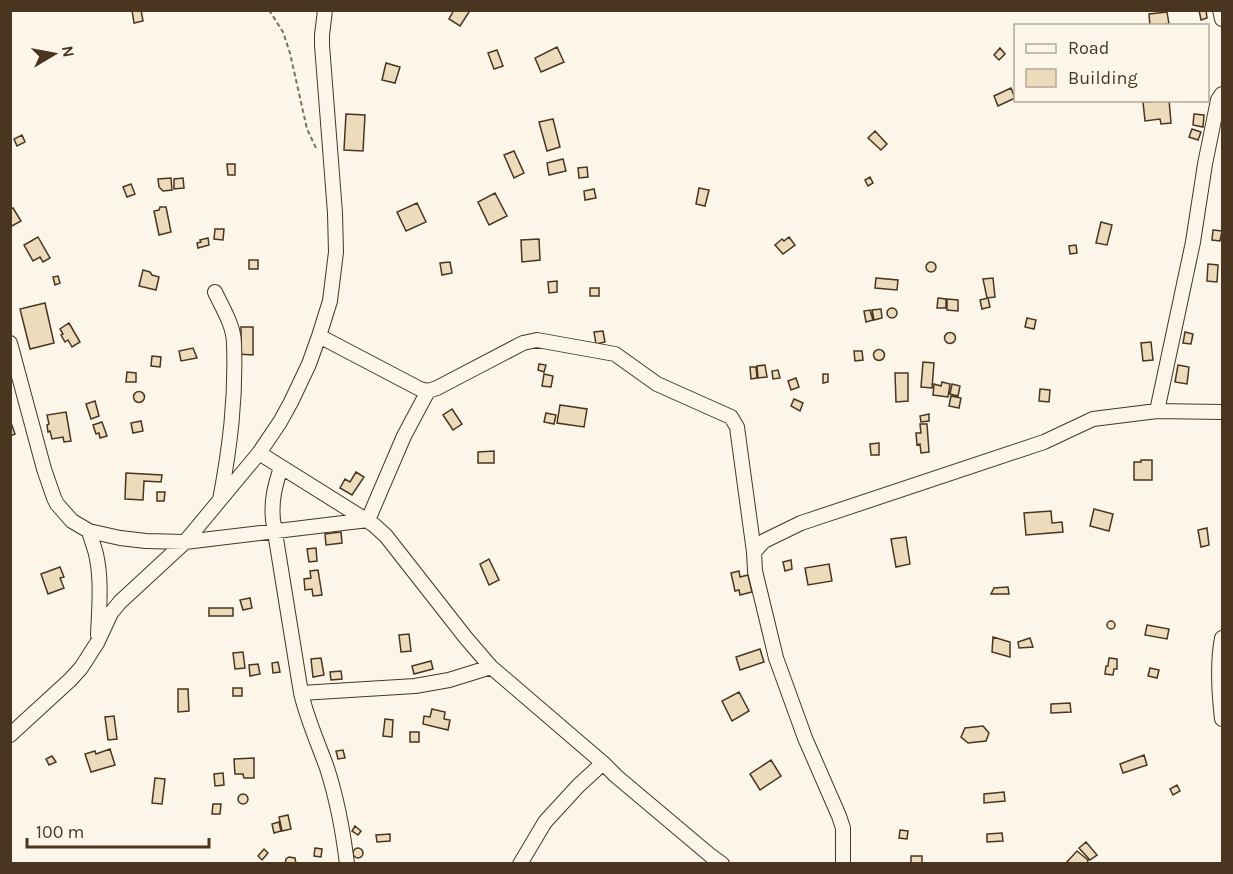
<svg xmlns="http://www.w3.org/2000/svg" width="1233" height="874" font-family="Karla,sans-serif">
	<rect width="100%" height="100%" fill="#fbf6e9"/>
	<path fill="#ecdcbc" stroke="#4a3520" stroke-width="1.5" d="M132,10H141L143,21L134,23Z
		M454,10H467L469,12L460,26L449,19Z
		M1199,10H1206L1207,18L1201,20Z
		M1167,12L1169,24L1150,26L1149,14Z
		M557,47L564,62L541,72L535,58Z
		M1000,48L1005,54L999,60L994,55Z
		M497,50L503,66L494,69L488,53Z
		M386,63L400,67L395,83L382,80Z
		M1011,88L1015,98L998,106L994,96Z
		M1169,100L1171,123L1161,124L1160,119L1145,121L1143,102Z
		M346,114L365,115L363,151L344,150Z
		M1194,114L1204,115L1203,127L1193,125Z
		M553,119L560,147L547,151L539,122Z
		M1192,129L1201,132L1198,140L1189,137Z
		M875,131L887,144L881,150L868,138Z
		M22,135L25,142L17,146L14,139Z
		M514,151L524,173L514,178L504,155Z
		M563,159L566,171L549,175L547,163Z
		M227,164H235V175H228Z
		M587,167L588,177L579,178L578,168Z
		M870,177L873,183L868,186L865,180Z
		M171,178L172,190L163,191L159,187L158,179Z
		M183,178L184,188L174,189V179Z
		M131,184L135,194L127,197L123,187Z
		M699,188L709,190L705,206L696,204Z
		M594,189L596,198L585,200L584,191Z
		M495,193L507,216L489,225L478,202Z
		M417,203L426,222L406,231L397,212Z
		M160,207H166L171,232L159,235L154,211L159,210Z
		M13,208L21,221L10,227V209Z
		M1101,222L1112,225L1107,245L1096,243Z
		M215,229H224L223,240L214,239Z
		M1213,230L1222,231L1220,241L1212,240Z
		M38,237L50,258L43,262L40,257L33,261L24,245Z
		M789,237L795,245L783,254L775,245L782,239L784,241Z
		M208,238L209,245L198,248L197,243L201,242L200,240Z
		M539,239L540,260L522,262L521,240Z
		M1076,245L1077,253L1070,254L1069,246Z
		M249,260H258V269H249Z
		M926 267a5 5 0 1 1 10 0a5 5 0 1 1-10 0Z
		M450,262L452,273L442,275L440,263Z
		M1208,264L1218,265L1217,282L1207,281Z
		M143,270L150,272L152,275L159,277L156,290L139,286Z
		M58,276L60,283L55,285L53,277Z
		M876,278L898,280L897,290L875,288Z
		M993,278L995,297L987,298L983,279Z
		M557,281V292L549,293L548,282Z
		M590,288H599V296H590Z
		M938,298L946,299V308H937Z
		M988,298L990,307L982,309L980,300Z
		M947,299L958,300V311L947,310Z
		M45,303L54,343L30,349L20,309Z
		M887 313a5 5 0 1 1 10 0a5 5 0 1 1-10 0Z
		M881,309L882,318L874,320L872,310Z
		M870,310L873,320L866,322L864,311Z
		M1027,318L1036,320L1034,329L1025,327Z
		M69,323L80,342L72,347L68,340L65,342L61,335L63,334L60,329Z
		M241,327H253V355L238,354L241,345Z
		M603,331L605,342L596,344L594,332Z
		M1185,332L1193,334L1191,344L1183,343Z
		M944.5 338a5.5 5.5 0 1 1 11 0a5.5 5.5 0 1 1-11 0Z
		M1151,342L1153,360L1143,361L1141,343Z
		M193,348L197,358L181,361L179,351Z
		M873.5 355a5.5 5.5 0 1 1 11 0a5.5 5.5 0 1 1-11 0Z
		M854,351H862L863,360L855,361Z
		M152,356L161,357L160,367L151,366Z
		M923,362L934,363L932,388L921,387Z
		M539,364L546,365L544,372L538,370Z
		M765,365L767,377L758,378L757,366Z
		M1178,365L1189,367L1187,384L1175,382Z
		M750,367H756L757,378L751,379Z
		M778,370L780,378L773,379L772,371Z
		M127,372L136,373V382H126Z
		M895,373H908V401L896,402Z
		M544,374L553,376L551,387L542,386Z
		M823,374H828V382L823,383Z
		M796,378L799,387L791,390L788,381Z
		M942,382L950,384L948,397L933,395L934,384L941,386Z
		M952,384L960,386L958,396L950,394Z
		M1040,389L1050,390L1049,402L1039,401Z
		M133.5 397a5.5 5.5 0 1 1 11 0a5.5 5.5 0 1 1-11 0Z
		M951,396L961,398L959,408L949,406Z
		M794,399L803,403L800,411L791,406Z
		M95,401L99,416L91,419L86,404Z
		M560,405L587,409L584,427L557,423Z
		M452,409L462,424L453,430L443,415Z
		M66,412L71,441L64,442L63,437L52,439L50,431L48,432L47,425L49,424L47,415Z
		M546,413L556,415L554,424L544,422Z
		M929,414V421L921,422L920,416Z
		M10,420L15,434L10,436Z
		M141,421L143,431L133,433L131,423Z
		M102,422L107,436L100,438L99,433L96,434L93,425Z
		M920,424H927L929,452L921,453L920,444L917,445L916,433H921Z
		M879,443V455H871L870,444Z
		M494,451V463H478V452Z
		M1141,460H1152V480H1134V462H1141Z
		M356,472L364,477L352,495L340,488L345,479L350,482Z
		M126,473L162,475L161,482L144,481L143,500L125,499Z
		M157,492H165L164,501H157Z
		M1094,509L1113,514L1109,531L1090,526Z
		M1051,511L1052,523L1062,522L1063,532L1026,535L1024,513Z
		M1207,528L1209,545L1201,547L1198,530Z
		M341,532L342,543L326,545L325,534Z
		M906,537L910,564L896,567L891,539Z
		M316,548L317,561L309,562L307,549Z
		M489,559L499,580L489,585L480,564Z
		M791,560L792,569L785,571L783,562Z
		M829,564L832,581L808,585L805,568Z
		M60,567L64,577L60,578L64,588L48,594L41,574Z
		M318,570L322,595L313,596L312,589L305,590L304,579L311,578L310,571Z
		M739,571L740,577L748,575L752,592L740,595L739,590L735,591L731,573Z
		M1008,587L1009,594H991L994,588Z
		M250,598L252,608L243,610L240,600Z
		M209,608H233V616H209Z
		M1107 625a4 4 0 1 1 8 0a4 4 0 1 1-8 0Z
		M1147,625L1169,629L1167,639L1145,635Z
		M409,634L411,651L401,652L399,635Z
		M993,637L1010,642V657L992,652Z
		M1030,638L1033,647L1019,648L1018,642Z
		M760,649L764,662L740,670L736,657Z
		M243,652L245,668L235,669L233,653Z
		M321,658L324,675L313,677L311,659Z
		M1109,658L1117,659V669H1114L1113,675L1105,674L1106,666H1108Z
		M431,661L433,669L414,674L412,666Z
		M278,662L280,672L273,673L272,663Z
		M258,664L260,674L250,676L249,665Z
		M1150,668L1159,670L1157,678L1148,676Z
		M341,671L342,679L331,680L330,672Z
		M233,688H242V696H233Z
		M178,689H188L189,711L178,712Z
		M739,692L749,711L732,721L722,701Z
		M1070,703L1071,712L1051,713V704Z
		M432,709L445,712L444,719L450,720L448,730L423,724L424,716L430,717Z
		M114,716L117,739L108,740L105,717Z
		M385,719L393,720L392,737L383,736Z
		M983,726L989,733L986,741L968,743L961,737L965,728Z
		M410,732H419V742H410Z
		M110,749L115,765L91,772L85,754L95,751L96,754Z
		M343,750L345,758L338,759L336,751Z
		M1144,755L1147,765L1123,773L1120,764Z
		M52,756L56,762L49,765L46,759Z
		M254,758V778H244L243,774H235L234,759Z
		M771,760L781,776L760,790L750,774Z
		M223,773L224,785L215,786L214,774Z
		M155,778L165,779L162,804L152,803Z
		M1177,785L1180,791L1173,795L1170,789Z
		M1004,792L1005,801L984,803V794Z
		M238 799a5 5 0 1 1 10 0a5 5 0 1 1-10 0Z
		M213,804H221L220,814H212Z
		M288,815L291,829L282,831L279,817Z
		M279,822L281,831L274,833L272,824Z
		M355,826L361,831L358,835L352,831Z
		M900,830L908,831L907,839L899,838Z
		M1002,833L1003,841L987,842V834Z
		M390,834V841L377,842L376,835Z
		M1086,842L1097,855L1090,860L1079,848Z
		M353 853a5 5 0 1 1 10 0a5 5 0 1 1-10 0Z
		M315,848L322,849L321,857L314,856Z
		M264,849L268,853L262,860L258,856Z
		M1077,851L1088,860L1087,864H1065Z
		M911,856H922V864H911Z
		M289,857L295,858L296,864H285L286,859Z"/>
	<g fill="none" stroke-linecap="round" stroke-linejoin="round">
		<defs>
			<path id="minor" d="M1220,10L1222,19
				M215,292C223,309 234,326 234,344C236,399 230,447 220,500
				M319,336L420,389L428,391L437,388L523,343L537,340L615,354L657,384L731,417L737,427L754,552
				M10,343L44,469L54,498L57,504L72,521L89,531L120,538L146,541L185,542L368,520
				M1157,411L1193,242L1205,164L1218,100L1222,94
				M259,453L374,525L386,536L466,638L491,667L603,763L616,776L711,856L722,864
				M281,467C275,486 271,500 273,520L301,693C307,719 318,743 327,768C337,799 343,831 347,864
				M368,520L404,436L428,391
				M89,531C91,539 94,546 96,554C102,580 99,609 98,635
				M1222,638C1217,664 1219,693 1222,719
				M301,693L415,686L449,680L491,667
				M10,735L70,680L81,668L97,643L111,613L120,602L185,542L259,453L280,422L291,402L309,364L319,336L330,301L336,252L335,213L322,45V35L325,10
				M520,864L545,822L578,786L603,763
				M843,864V828L839,816L805,738L776,658L755,571L754,552L764,541L801,523L1044,442L1093,419L1157,411L1222,412"/>
		</defs>
		<use href="#minor" stroke="#4a3520" stroke-width="16"/>
		<path stroke="#7f6f5c" stroke-width="2" stroke-dasharray="4.5 3" stroke-linecap="butt" d="M269,10L283,32L290,53L307,129L316,148"/>
		<use href="#minor" stroke="#fbf6e9" stroke-width="14"/>
	</g>
	<rect width="1233" height="874" fill="none" stroke="#4a3520" stroke-width="24"/>
	<rect x="1014" y="24" width="195" height="78" fill="#fbf6e9" stroke="#b4a999" stroke-width="1.5"/>
	<rect x="1026" y="44" width="30" height="9" fill="#fbf6e9" stroke="#b4a999" stroke-width="1.5"/>
	<text x="1068" y="54" font-size="18" fill="#4a3520">Road</text>
	<rect x="1026" y="69" width="30" height="18" fill="#ecdcbc" stroke="#b4a999" stroke-width="1.5"/>
	<text x="1068" y="84" font-size="18" fill="#4a3520">Building</text>
	<g transform="translate(54 54) rotate(80)" stroke="#fbf6e9" stroke-width="4.5" paint-order="stroke">
	<path d="M0-4.5L10 22L0 15L-10 22Z" fill="#4a3520"/>
	<text y="-9" font-size="16" font-weight="bold" text-anchor="middle" fill="#4a3520">N</text>
	</g>
	<path d="M27 838v9h182v-9" fill="none" stroke="#4a3520" stroke-width="3"/>
	<text x="36" y="838" font-size="18" fill="#4a3520" stroke="#fbf6e9" stroke-width="4.5" paint-order="stroke">100 m</text>
</svg>
